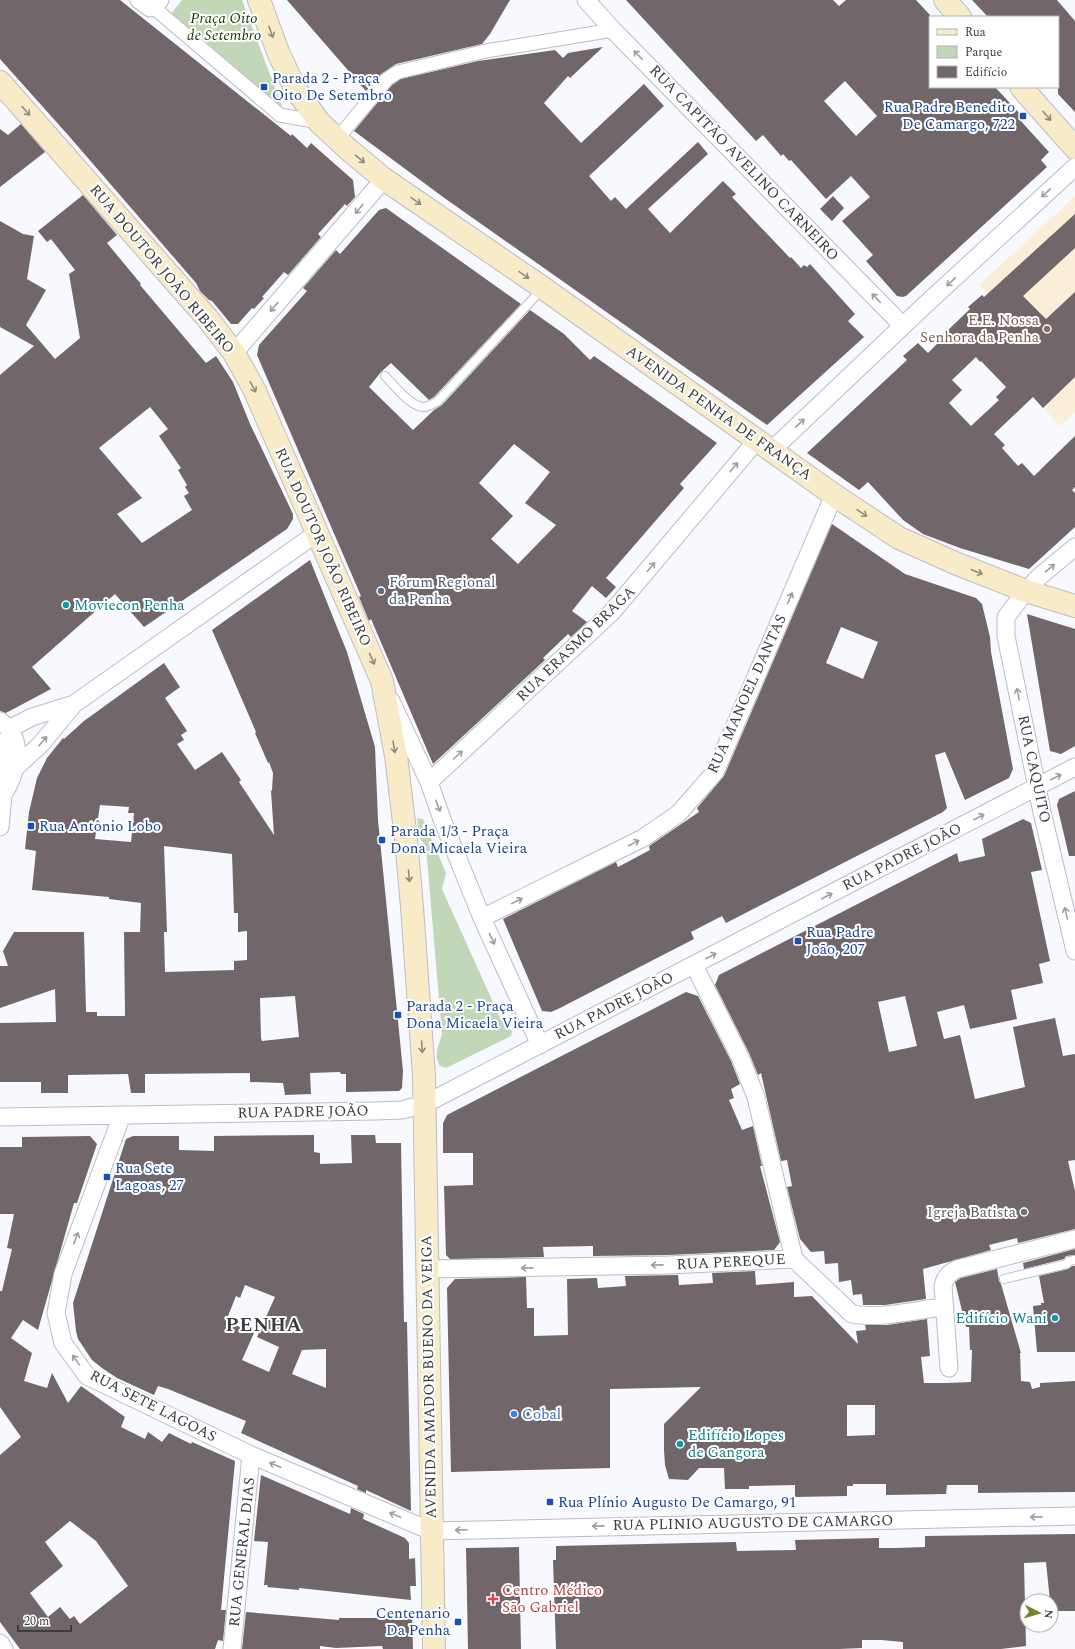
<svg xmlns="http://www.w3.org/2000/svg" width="1075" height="1649" font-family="Spectral,serif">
	<rect width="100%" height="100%" fill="#f8f9fe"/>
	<path fill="#faeed9" d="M1075,196V413L1060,426L1033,397L1060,372L979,285Z"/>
	<path fill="#c1d7b8" d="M182,0H242L283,109L170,15Z
		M417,818L423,819L446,873L442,889L501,1020L512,1031L511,1036L446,1068L440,1066C433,1055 439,1045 442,1034L426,847L419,837Z"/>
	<path fill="#71666a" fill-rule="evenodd" d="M0,0H120L291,136L292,134L307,148L311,143L353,180L355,197L347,206L345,204L318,234L321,237L288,275L284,272L262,297L264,298L254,309L252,308L238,324H231L212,301L209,300L200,291L196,283L68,135L0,59Z
		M287,0H510L490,34L482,44L396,64L381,74L366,91Z
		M626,0H833L839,6L846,0H916L930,15V87H995L1022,116L1019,119L1049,152L1041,160L1047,167L906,296L902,297L897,296L866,261L873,255L842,221L870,197L851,176L826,199L791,160L789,161L783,154L781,156L763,135L756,141ZM845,81L877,116L856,136L824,101Z
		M972,0H1057L1075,21V112L1058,94V17H988Z
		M603,47L570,78L568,76L544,103L581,143L644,84L664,106L589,176L611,201L615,197L626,209L698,142L708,154L648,209L670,233L723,181L736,194L732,197L790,258L791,257L801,268L804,265L807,267L810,264L855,314L848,321L864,337L767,425L443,197L354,131L392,85L401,79L478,61L555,50L563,58L568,53Z
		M21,124L45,152L0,187V129L8,135Z
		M83,195L117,235L107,243L141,284L140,285L206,363L216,356L233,382L250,424L293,514V519L287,529L144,627L115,594L32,667L51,689L6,713L0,711V375L34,346L0,327V221L23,234L34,236L27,279L46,290L26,325L55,359L80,338L69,274L75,270L51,239L47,242L38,231ZM150,407L168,429L159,436L181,468L178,470L187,485L185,487L189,493L184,496L192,510L142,543L117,514L142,498L99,448Z
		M833,196L844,208L832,221L820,209Z
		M386,208L521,304L434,397L429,400L391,363L381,372L369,387L413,430L434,410L442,405L530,310L564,334L590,360L594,356L717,443L680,484L684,488L606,578L616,587L606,598L592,586L572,611L587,622L571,637L568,634L543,658L545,660L433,764L371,619L369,621L359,597L361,596L257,355L259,345L307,291L303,288L336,250L340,254L379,210ZM514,444L550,472L525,503L556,525L518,564L491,539L513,516L479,483Z
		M1075,214V248L1023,296L1046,319L1075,292V377L1043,408L1033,397L994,434L1005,445L1002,448L1018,466L1022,463L1034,476L1075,436V487L1072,490L1075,493V527L1029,569L960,548L923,534L903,520L868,482L859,490L807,453L907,360L903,356L918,343L928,353L948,333L947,331L970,309L968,307L982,295L984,297ZM976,357L980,362L981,361L1006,387L996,397L999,400L971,426L949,403L962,390L952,380Z
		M832,524L905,574L976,598L982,604L990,637L991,652L1013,769L1009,778L965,800L945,752L935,755L947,808L943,812L726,923L722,916L691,932L694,939L558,1009L551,1012L542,1011L503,919L616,862L618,867L650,850L649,846L699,812L697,808L724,776ZM841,627L878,642L863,679L826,663Z
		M310,560L347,652L375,747L378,820L403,1071L402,1088L399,1091L346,1092V1074H341L340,1072L310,1073L311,1094L285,1095L283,1083L250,1082V1073L145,1074V1093H131L128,1074L68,1075V1093H41V1082H0V1023L56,1022L55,989L0,1008V966H8L3,951L14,932H84L86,1012H97V1016H125L124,932H140L141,903L109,899V897L32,890L36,851L25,849L29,812L37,778L47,758L63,738L64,739L84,721L164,663L180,687L165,698L187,731L181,735L184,740L177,744L195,770L222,752L241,780L239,782L274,835L271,791L272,790L273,773L269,762L268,763L255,733L256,732L212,630ZM100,805L129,807L128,813H134L131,842L95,839ZM164,846L232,854L234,913H238V932L247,931V960L234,961V970L165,972L164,932H167ZM295,996L299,1037L262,1041L261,1038L260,998Z
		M1027,614L1075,629V746L1061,754L1050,751Z
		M1075,791V856H1069L1057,805L1059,799Z
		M1023,819L1031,823L1042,870L1031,872L1050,961L1039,964L1043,983L1011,990L1017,1019L970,1029L964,1005L937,1012L944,1039L960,1035L975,1099L1025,1087L1013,1027L1055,1018L1063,1056L1075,1054V1160L1068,1161L1075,1191V1229L1018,1243L1017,1238L989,1245L991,1250L923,1269L926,1299L885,1305H863L862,1294L853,1295L851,1280L839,1282L838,1263L825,1264L824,1251L811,1252L800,1239L787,1187L792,1186L787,1160L781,1161L761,1073L758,1075L749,1053L715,985L719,975L957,853L959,862L985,856L982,839ZM905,996L917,1046L889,1052L878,1002Z
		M686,992L698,996L731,1061L740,1084L731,1089L734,1098L729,1100L742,1130L753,1126L762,1166H760L780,1242L774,1250L669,1255L593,1256V1246L543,1247L544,1257L450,1259L446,1255L444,1186L473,1185V1153H443V1123L447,1115Z
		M314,1135V1152L320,1153V1164L352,1163L351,1135H375L376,1143H401L404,1322H407L411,1511L366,1490V1493L357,1489L358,1486L241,1433L246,1421L168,1389L158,1386L154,1395L117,1378L102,1368L92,1360L78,1339L76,1331L73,1303L126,1139L133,1136H179V1150L214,1151V1136ZM245,1285L275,1297L257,1337L279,1347L269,1372L242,1360L254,1333L226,1321L236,1296L240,1298ZM326,1349V1388L292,1374L302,1350Z
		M90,1136L97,1144L77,1203H74L38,1330L23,1320L11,1338L32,1353L24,1381L47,1388L52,1373L68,1403L81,1386L125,1417L121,1427L145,1439L148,1432L162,1442L169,1433L191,1444L192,1442L235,1461L221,1610H226L223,1641L218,1640L215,1649H20L0,1622V1455L21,1437L0,1407V1291H2L12,1249L7,1248L14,1214H0V1147H22V1137ZM70,1521L96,1541L128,1586L80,1624L74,1616L70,1619L60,1607L48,1617L30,1593L63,1566L45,1542Z
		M1075,1249V1255L1066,1256L1064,1259L1024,1269L1023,1263Z
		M1072,1266H1075V1352H1037L1033,1306L1041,1305V1303H1044L1039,1276L1068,1269Z
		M997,1269L999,1281L1001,1284L1021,1353H1020L1021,1381L1030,1382L1032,1389L1040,1387V1383L1075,1381V1492L978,1493V1485H947L946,1494L886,1495V1484H853V1486H847V1496L795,1497V1485L749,1486V1489H725L724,1468H699L688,1480L669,1479L665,1465L664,1450V1424L701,1387L610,1389V1468L451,1472L447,1288L455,1279L526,1277L527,1308H534V1336L568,1335L567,1279L597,1278L598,1288L626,1286L625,1276L678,1275L679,1285L713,1283L712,1273L755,1271L756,1285L794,1282V1297L812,1296L858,1344L856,1331L866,1330L865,1325H887L927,1319L930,1356L921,1357L924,1383H947L971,1382L972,1350H970L969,1327H966L955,1282L961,1278ZM847,1405H875V1435L847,1436Z
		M261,1475L350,1514L351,1508L364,1514L363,1519L405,1538L409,1543V1559L415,1558L416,1586H410L411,1600L299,1588V1590L267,1587L268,1585H264L268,1542L254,1541Z
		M1075,1534V1611H1051L1046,1562L1024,1563L1026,1646L1001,1649H903V1642L881,1640H862V1648L839,1649H556L553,1560H556V1546L736,1542L737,1551L796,1550L795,1540L879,1538V1548H895L925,1547V1536Z
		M519,1547L521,1649H468L466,1548Z
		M246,1612L339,1620V1618H412L413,1649H383L382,1646L336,1648L320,1646V1649H242Z"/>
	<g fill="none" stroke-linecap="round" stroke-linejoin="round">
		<defs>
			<path id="service" d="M385,376C394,385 410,406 423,407C429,407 433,404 438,401L542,289
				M1004,1279L1067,1264L1069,1261L1075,1260"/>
			<path id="pedestrian" d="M153,7L280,115L319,122
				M337,139L387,79L398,72L486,51L613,30"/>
			<path id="minor" d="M139,0L150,8L153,7L160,0
				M586,0L613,30L903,326
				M234,353L384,179
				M772,450L926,304L1075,167
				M1075,547L1039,577L1026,591L1006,617V636L1042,812L1075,951
				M391,701L429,782L442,819L482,918L540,1045
				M0,721C26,738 17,773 3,795
				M9,729L32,717L74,704
				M0,742L2,757L0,782
				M15,768L41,744L74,704L317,533
				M429,782L612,612L758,439
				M0,827L3,795L0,784
				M482,918L643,838L678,814L715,772L834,495
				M694,965L740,1057L756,1097L794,1259
				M122,1115L63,1274L56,1313L63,1343L87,1376L251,1455L431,1531L1075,1516
				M0,1117L375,1111L402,1110L425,1104L1075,767
				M794,1259L852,1314C881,1319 915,1310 944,1307
				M427,1269L669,1265L794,1259
				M949,1368L943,1286C945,1277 949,1273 957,1269L1075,1239
				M0,1643L4,1649
				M232,1649L251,1455"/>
			<path id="secondary" d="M259,0L278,52L295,88L319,122L349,150L384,179L543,288L834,495L899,538L955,563L1026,591L1075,606
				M945,0L960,17
				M0,82L208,319L234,353L254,389L382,681L396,756L406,839L412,907L424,1076L434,1649
				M1021,87L1075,148"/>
		</defs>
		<use href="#service" stroke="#bbbcc8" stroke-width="10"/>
		<use href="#pedestrian" stroke="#bbbcc8" stroke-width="15"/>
		<use href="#minor" stroke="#bbbcc8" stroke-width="19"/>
		<use href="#secondary" stroke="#bbbcc8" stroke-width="24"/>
		<use href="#service" stroke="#fff" stroke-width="8"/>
		<use href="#pedestrian" stroke="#fff" stroke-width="13"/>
		<use href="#minor" stroke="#fff" stroke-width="17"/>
		<use href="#secondary" stroke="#f8ecc8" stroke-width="22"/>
	</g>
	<defs><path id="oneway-shaft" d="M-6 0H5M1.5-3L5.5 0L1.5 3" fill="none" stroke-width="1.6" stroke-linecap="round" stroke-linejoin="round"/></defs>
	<g stroke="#908b7d">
		<use href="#oneway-shaft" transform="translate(271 32) rotate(70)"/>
		<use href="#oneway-shaft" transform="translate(26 111) rotate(48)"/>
		<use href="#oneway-shaft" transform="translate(1047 116) rotate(49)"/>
		<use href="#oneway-shaft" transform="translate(360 159) rotate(40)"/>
		<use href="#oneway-shaft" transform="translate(416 201) rotate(35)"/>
		<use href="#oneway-shaft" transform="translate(524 275) rotate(35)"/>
		<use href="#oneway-shaft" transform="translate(253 387) rotate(62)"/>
		<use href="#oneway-shaft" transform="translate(862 513) rotate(34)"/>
		<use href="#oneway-shaft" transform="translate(977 572) rotate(21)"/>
		<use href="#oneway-shaft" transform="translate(372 659) rotate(66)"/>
		<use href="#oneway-shaft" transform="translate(394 747) rotate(80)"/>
		<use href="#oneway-shaft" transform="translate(409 876) rotate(85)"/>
		<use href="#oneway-shaft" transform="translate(422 1047) rotate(86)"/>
	</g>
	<g stroke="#9d9ea0">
		<use href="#oneway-shaft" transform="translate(638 55) rotate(-134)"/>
		<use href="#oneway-shaft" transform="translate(1046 193) rotate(137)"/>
		<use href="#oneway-shaft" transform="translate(359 209) rotate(131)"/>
		<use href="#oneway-shaft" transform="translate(951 282) rotate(137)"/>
		<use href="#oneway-shaft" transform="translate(876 298) rotate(-134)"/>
		<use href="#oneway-shaft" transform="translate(274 307) rotate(131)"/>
		<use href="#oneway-shaft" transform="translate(800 423) rotate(-43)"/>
		<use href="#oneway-shaft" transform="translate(734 467) rotate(-50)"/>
		<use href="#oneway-shaft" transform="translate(651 567) rotate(-50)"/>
		<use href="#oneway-shaft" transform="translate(1050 568) rotate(-40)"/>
		<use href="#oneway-shaft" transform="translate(790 598) rotate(-67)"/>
		<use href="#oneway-shaft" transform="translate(1018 694) rotate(-102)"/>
		<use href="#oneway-shaft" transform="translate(43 741) rotate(-49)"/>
		<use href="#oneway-shaft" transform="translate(458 755) rotate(-42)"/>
		<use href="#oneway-shaft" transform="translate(1056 777) rotate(-27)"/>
		<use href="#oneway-shaft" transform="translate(438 806) rotate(70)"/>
		<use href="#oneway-shaft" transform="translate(979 817) rotate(-27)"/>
		<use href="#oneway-shaft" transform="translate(634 843) rotate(-28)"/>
		<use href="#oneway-shaft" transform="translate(827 896) rotate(-27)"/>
		<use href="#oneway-shaft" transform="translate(517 901) rotate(-26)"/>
		<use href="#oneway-shaft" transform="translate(1066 913) rotate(-103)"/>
		<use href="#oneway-shaft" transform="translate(492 939) rotate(65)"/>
		<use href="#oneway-shaft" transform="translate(711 956) rotate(-27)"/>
		<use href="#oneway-shaft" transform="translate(76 1238) rotate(-70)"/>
		<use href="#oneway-shaft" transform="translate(657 1265) rotate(179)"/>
		<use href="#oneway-shaft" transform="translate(527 1268) rotate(179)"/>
		<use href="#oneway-shaft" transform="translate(76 1360) rotate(-126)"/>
		<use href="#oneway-shaft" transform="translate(275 1465) rotate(-157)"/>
		<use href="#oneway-shaft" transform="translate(395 1515) rotate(-157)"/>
		<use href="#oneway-shaft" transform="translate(1036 1517) rotate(179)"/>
		<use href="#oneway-shaft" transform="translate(598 1526) rotate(179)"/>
		<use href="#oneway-shaft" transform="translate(461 1530) rotate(178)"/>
	</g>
	<g fill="#1a4fb4" stroke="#fff" stroke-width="1.5">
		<rect x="260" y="83" width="8" height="8" rx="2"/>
		<rect x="1019" y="112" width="8" height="8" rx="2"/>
		<rect x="27" y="822" width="8" height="8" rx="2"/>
		<rect x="378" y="836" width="8" height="8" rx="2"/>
		<rect x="794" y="937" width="8" height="8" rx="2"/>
		<rect x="394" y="1011" width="8" height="8" rx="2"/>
		<rect x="103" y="1173" width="8" height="8" rx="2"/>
		<rect x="546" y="1498" width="8" height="8" rx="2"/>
		<rect x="454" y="1618" width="8" height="8" rx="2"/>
	</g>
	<circle fill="#8d6e63" stroke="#fff" stroke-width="1.5" cx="1047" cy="329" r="4"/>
	<circle fill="#5c6f8a" stroke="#fff" stroke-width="1.5" cx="381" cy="591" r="4"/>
	<g fill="#0f9aa8" stroke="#fff" stroke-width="1.5">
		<circle cx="66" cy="605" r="4"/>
		<circle cx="1055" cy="1318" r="4"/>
		<circle cx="680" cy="1444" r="4"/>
	</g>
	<circle fill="#6b7280" stroke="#fff" stroke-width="1.5" cx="1024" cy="1212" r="4"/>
	<circle fill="#3f7fe0" stroke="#fff" stroke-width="1.5" cx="514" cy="1414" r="4"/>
	<path fill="#e0444e" stroke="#fff" stroke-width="1.5" d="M491 1593h4v4h4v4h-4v4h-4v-4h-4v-4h4z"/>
	<g text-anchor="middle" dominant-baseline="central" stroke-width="4" stroke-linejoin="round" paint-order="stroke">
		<g font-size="15" font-style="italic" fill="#193709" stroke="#fff">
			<text x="224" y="18">Praça Oito<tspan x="224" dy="17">de Setembro</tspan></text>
		</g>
		<g font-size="15" fill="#164399" stroke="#fff" text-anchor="start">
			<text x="272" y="78">Parada 2 - Praça<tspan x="272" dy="17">Oito De Setembro</tspan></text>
			<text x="1015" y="107" text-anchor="end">Rua Padre Benedito<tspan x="1015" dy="17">De Camargo, 722</tspan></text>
			<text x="39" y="826">Rua Antônio Lobo</text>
			<text x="390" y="831">Parada 1/3 - Praça<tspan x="390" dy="17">Dona Micaela Vieira</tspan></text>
			<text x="806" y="932">Rua Padre<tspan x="806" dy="17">João, 207</tspan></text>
			<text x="406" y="1006">Parada 2 - Praça<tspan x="406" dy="17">Dona Micaela Vieira</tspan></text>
			<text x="115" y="1168">Rua Sete<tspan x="115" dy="17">Lagoas, 27</tspan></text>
			<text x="558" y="1502">Rua Plínio Augusto De Camargo, 91</text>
			<text x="450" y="1613" text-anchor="end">Centenario<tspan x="450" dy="17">Da Penha</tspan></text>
		</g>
		<g font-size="15" fill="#3b3c40" stroke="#fff">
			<text transform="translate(744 163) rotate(46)">RUA CAPITÃO AVELINO CARNEIRO</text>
			<text transform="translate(162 269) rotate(50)">RUA DOUTOR JOÃO RIBEIRO</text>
			<text transform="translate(719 413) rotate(35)">AVENIDA PENHA DE FRANÇA</text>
			<text transform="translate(323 547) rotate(66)">RUA DOUTOR JOÃO RIBEIRO</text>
			<text transform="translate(576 644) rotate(-44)">RUA ERASMO BRAGA</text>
			<text transform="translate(747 694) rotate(-66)">RUA MANOEL DANTAS</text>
			<text transform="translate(1034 769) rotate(78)">RUA CAQUITO</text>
			<text transform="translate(902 857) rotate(-27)">RUA PADRE JOÃO</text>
			<text transform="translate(614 1006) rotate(-27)">RUA PADRE JOÃO</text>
			<text transform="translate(303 1112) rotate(-1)">RUA PADRE JOÃO</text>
			<text transform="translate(731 1262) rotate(-3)">RUA PEREQUE</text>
			<text transform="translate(429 1377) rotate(-91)">AVENIDA AMADOR BUENO DA VEIGA</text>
			<text transform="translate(153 1406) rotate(27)">RUA SETE LAGOAS</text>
			<text transform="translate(753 1523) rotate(-1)">RUA PLINIO AUGUSTO DE CAMARGO</text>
			<text transform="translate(242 1552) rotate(-84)">RUA GENERAL DIAS</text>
		</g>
		<g font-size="15" fill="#785e54" stroke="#fff" text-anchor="end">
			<text x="1039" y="320">E.E. Nossa<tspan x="1039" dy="17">Senhora da Penha</tspan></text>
		</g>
		<g font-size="15" fill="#4e5e75" stroke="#fff" text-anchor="start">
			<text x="389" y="582">Fórum Regional<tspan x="389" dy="17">da Penha</tspan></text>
		</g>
		<g font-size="15" fill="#0d838f" stroke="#fff" text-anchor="start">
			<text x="74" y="605">Moviecon Penha</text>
			<text x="1047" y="1318" text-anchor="end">Edifício Wani</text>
			<text x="688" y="1435">Edifício Lopes<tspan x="688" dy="17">de Gangora</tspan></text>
		</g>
		<g font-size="15" fill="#5b616d" stroke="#fff" text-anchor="end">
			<text x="1016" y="1212">Igreja Batista</text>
		</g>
		<g font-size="15" fill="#366cbe" stroke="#fff" text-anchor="start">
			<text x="522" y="1414">Cobal</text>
		</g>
		<g font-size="15" fill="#be3a42" stroke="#fff" text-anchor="start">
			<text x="502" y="1590">Centro Médico<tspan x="502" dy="17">São Gabriel</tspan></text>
		</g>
		<g font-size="19" font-weight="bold" letter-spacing="1" fill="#3b3c40" stroke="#fff">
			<text x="264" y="1325">PENHA</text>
		</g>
	</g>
	<rect x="929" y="16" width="130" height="72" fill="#ffffff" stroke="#b1b1b3"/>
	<rect x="937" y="29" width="20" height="6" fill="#f8ecc8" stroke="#b1b1b3"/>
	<text x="965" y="36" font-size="12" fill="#3b3c40">Rua</text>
	<rect x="937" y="46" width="20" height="12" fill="#c1d7b8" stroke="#b1b1b3"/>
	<text x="965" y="56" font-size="12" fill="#3b3c40">Parque</text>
	<rect x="937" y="66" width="20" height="12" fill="#71666a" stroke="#b1b1b3"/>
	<text x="965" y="76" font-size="12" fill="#3b3c40">Edifício</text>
	<g transform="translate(1039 1613) rotate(96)"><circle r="19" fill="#ffffff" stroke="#b1b1b3"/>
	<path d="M0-3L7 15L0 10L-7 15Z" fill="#7a822d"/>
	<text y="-6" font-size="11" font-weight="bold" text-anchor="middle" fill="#3b3c40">N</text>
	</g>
	<path d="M18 1625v6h53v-6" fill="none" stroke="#3b3c40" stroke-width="2"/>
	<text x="24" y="1625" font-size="12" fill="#3b3c40" stroke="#ffffff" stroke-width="3" paint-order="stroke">20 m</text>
</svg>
